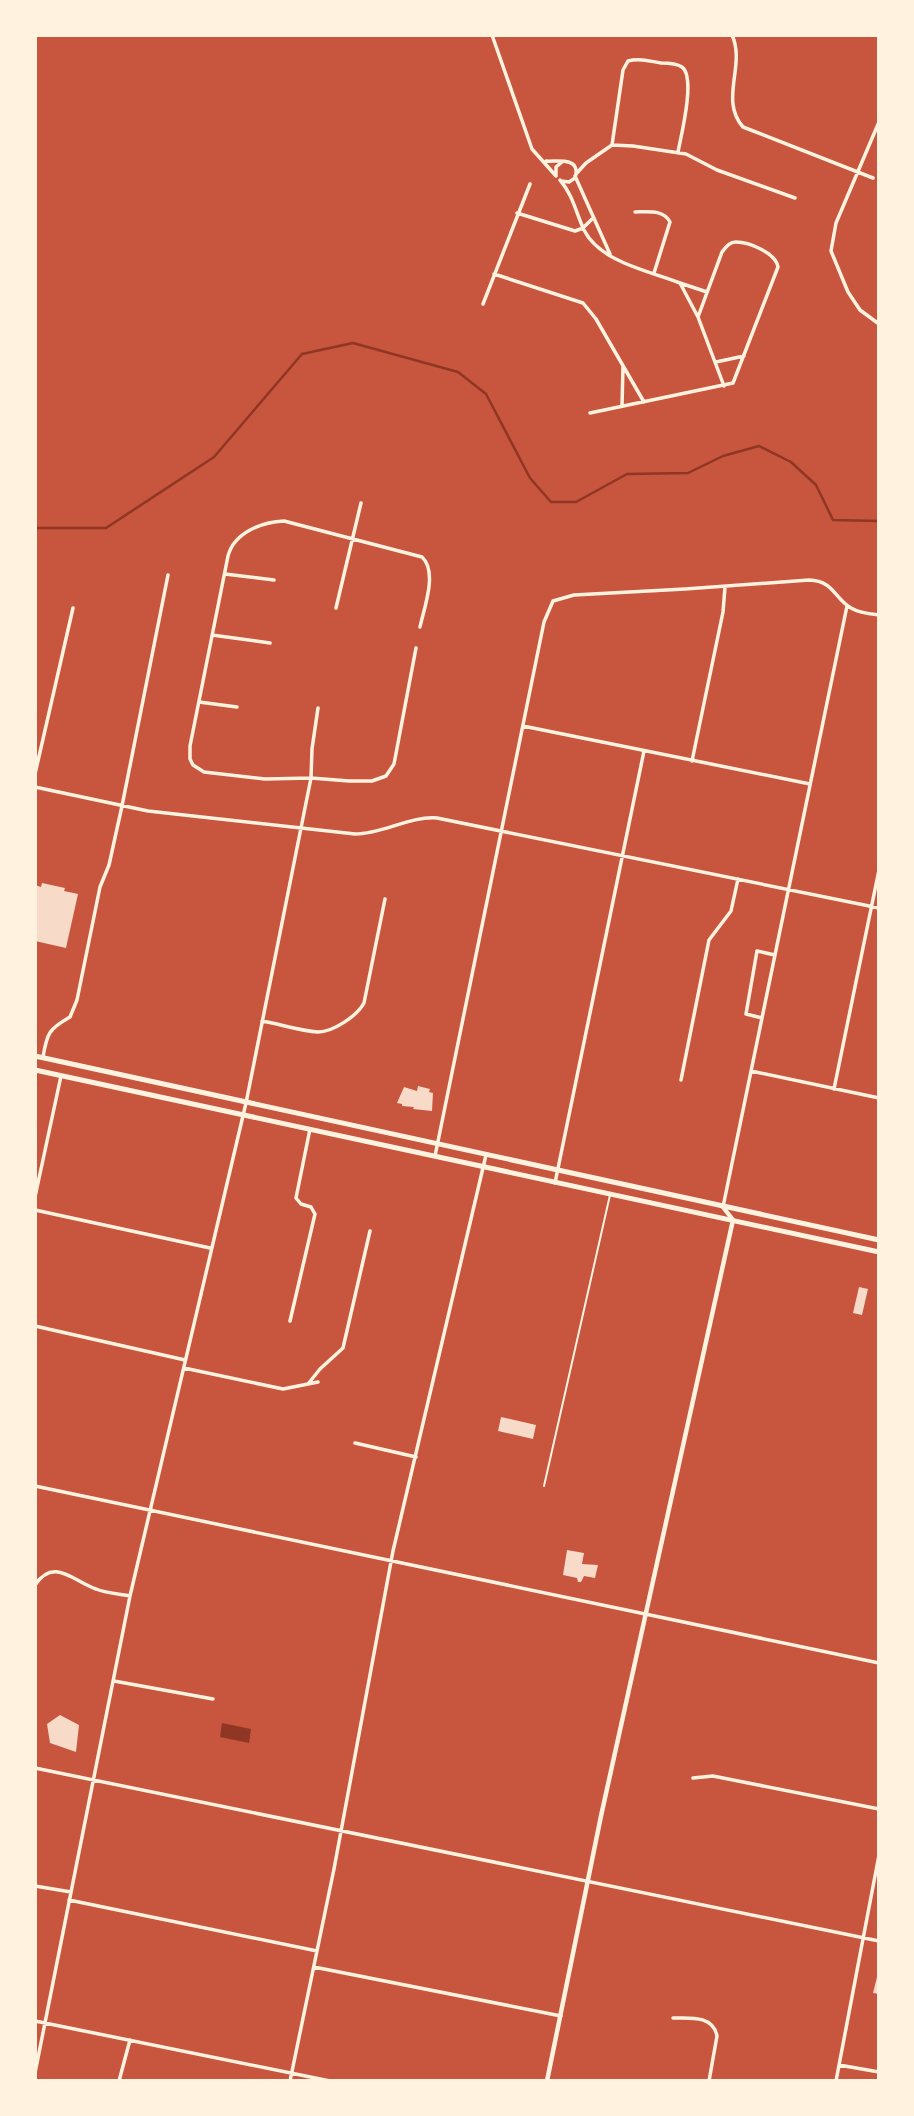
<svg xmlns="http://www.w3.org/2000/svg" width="914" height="2116" font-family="Overpass,sans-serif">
	<rect width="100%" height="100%" fill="#c8553d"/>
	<path fill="#8f3625" d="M222,1723L251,1729L249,1743L220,1737Z"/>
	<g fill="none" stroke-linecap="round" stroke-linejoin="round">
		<path stroke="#8f3625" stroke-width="2.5" d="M35,528H106L214,457L302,354L353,343L458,372L486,394L530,478L551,502H576L627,474L688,473L723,456L759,446L791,462L816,485L833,520L879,521"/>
	</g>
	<path fill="#f7dbc8" d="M42,883L65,888L64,891L78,894L66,948L35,941L37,933H35V885L41,887Z
		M418,1086L430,1089L429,1092L433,1093L432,1111L413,1109L414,1107L402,1106V1104L397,1103L404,1087L417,1091Z
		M859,1287L868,1289L862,1315L853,1313Z
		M501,1417L536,1425L533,1439L498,1431Z
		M567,1550L584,1553L582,1564L598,1565L595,1578L584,1576L581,1582H578L577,1578L563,1575Z
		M60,1715L79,1725L76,1752L50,1743L47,1724Z
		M878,1973L879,1974V1994L873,1993Z"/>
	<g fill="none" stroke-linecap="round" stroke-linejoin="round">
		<path stroke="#fff3e0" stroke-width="2" d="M544,1486L610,1195"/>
		<path stroke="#fff3e0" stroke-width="3.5" d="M492,35L532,149L556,176
			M732,35C746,65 719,100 743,127L873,178
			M879,122L836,223L831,251L848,292L860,310L879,324
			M612,145L623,70L628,61C639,58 650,61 661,63C668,63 676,63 682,67C696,77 681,136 678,152
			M546,161C555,162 578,157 576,173C576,179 573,179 569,182L561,181
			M576,174L586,163L612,145L633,146L686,154L717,170L795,198
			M556,175V167L562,162
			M575,176L610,254
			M560,180C573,195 576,213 584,230C600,262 649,271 680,283L698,317L724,386
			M635,212C647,212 663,209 670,222L654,273
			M517,213L575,231L583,228L592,219
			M494,274L583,303L596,319L644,402
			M680,283L707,292
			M483,304L530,184
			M716,362L744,356
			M622,406L623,366
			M590,413L733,383L778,267C776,253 749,242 736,242C729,242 726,247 722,252L698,317
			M225,574L274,580
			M336,608L361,503
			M212,635L270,643
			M416,648L394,764L386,776L372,781H349L311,778L265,779L204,772L193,765L190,759V746L228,556C234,533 261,522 284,521L422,557C438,572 424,608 420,627
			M199,702L237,707
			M523,726L810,784
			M692,761L723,612L725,587
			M35,774L73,608
			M35,787L148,811L355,834C383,834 409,816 437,818L879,908
			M762,1018L746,1014L757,951L775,955
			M262,1021C280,1024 300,1031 318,1032C333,1032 357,1016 364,1003L385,899
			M43,1057C47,1033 49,1029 70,1017L77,1000L100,887L109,865L122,806L168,575
			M751,1071L879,1098
			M681,1080L709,940L731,911L738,879
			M834,1089L879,870
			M435,1156L544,622L553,601L574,595L685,589L809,580C834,581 834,598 851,608C859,613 870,614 879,615
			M555,1183L644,751
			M35,1197L61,1076
			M723,1207L847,606
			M35,1210L210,1248
			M290,1321L315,1214L311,1207L301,1204L296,1198L310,1129
			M35,1326L185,1360
			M184,1368L283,1389L318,1382
			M308,1384L320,1369L343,1348L370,1231
			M355,1443L416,1457
			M35,1486L879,1663
			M35,1585C54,1557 73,1581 96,1589C106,1593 119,1594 130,1596
			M114,1681L213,1699
			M35,1768L879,1941
			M693,1778L713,1776L879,1809
			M35,1886L71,1892
			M69,1900L317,1951
			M314,1967L561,2016
			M673,2018C690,2018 713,2015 717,2036L709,2081
			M35,2021L330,2081
			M839,2065L879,2072
			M35,2073L130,1596L246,1103L311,778L312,749L318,708
			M119,2081L130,2040
			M290,2081L334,1869L393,1551L486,1155
			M836,2081L879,1855"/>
		<path stroke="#fff3e0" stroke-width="4.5" d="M547,2081L601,1816L733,1220L723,1207"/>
		<path stroke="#fff3e0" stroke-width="5" d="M35,1056L879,1240
			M35,1070L879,1252"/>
	</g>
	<rect width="914" height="2116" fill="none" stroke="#fff3e0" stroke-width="74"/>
</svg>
